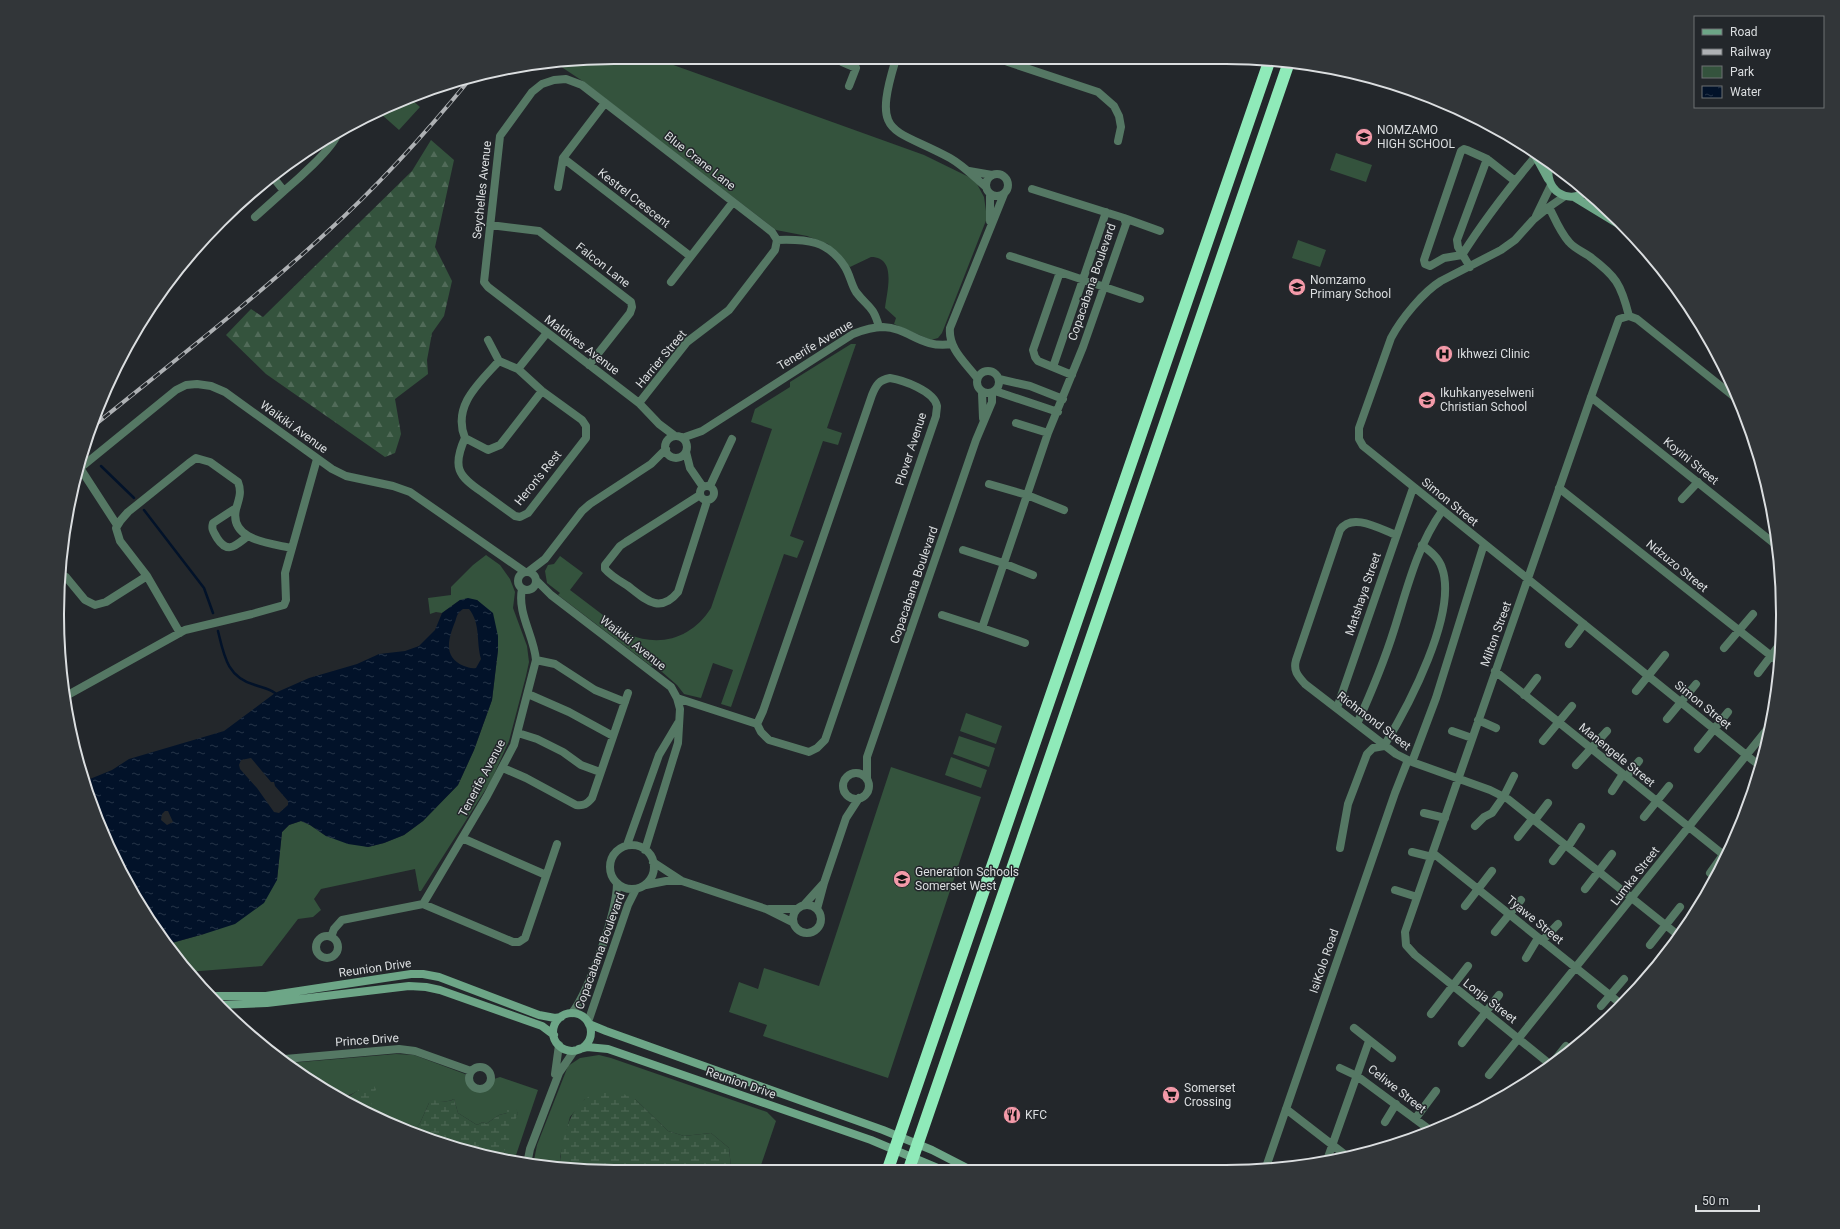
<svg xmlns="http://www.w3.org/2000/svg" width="1840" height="1229" font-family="Roboto,sans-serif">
	<defs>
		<pattern id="forest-firs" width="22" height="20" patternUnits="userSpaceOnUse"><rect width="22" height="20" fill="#34533d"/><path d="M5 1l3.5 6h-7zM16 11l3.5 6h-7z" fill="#516b59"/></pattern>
		<pattern id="wetland-marsh" width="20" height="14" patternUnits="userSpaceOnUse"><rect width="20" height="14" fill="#34533d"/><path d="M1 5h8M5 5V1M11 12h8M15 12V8" fill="none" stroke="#516b59"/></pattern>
		<pattern id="water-ripples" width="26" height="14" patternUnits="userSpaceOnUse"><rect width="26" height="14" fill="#021229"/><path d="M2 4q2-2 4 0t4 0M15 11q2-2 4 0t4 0" fill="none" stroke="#263448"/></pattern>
	</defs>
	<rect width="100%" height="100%" fill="#23272b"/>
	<path fill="#34533d" d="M554,62H665L924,155L971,178L977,184L984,197L987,218L942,333L938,338L931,340L894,324L896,318L885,308C887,291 897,257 871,257L850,267L828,244L807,236L776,230L584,82Z
		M411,99L420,107L399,130L381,114Z
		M1336,153L1372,165L1366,182L1330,170Z
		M1298,240L1326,250L1320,267L1292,258Z
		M851,344H856L827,428L842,433L838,445L823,441L790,536L804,541L797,558L784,554L731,707L721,704L733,670L713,663L701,698L684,694L677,685L654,665L651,666L558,595L560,593L547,583L545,571L548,565L554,564L560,556L583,573L570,590L628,634C660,648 692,638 711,608L772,429L751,422L755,409L790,387V382Z
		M486,555L500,565L510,579L515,592L513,608L527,646L529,662L526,676L509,741L491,781L421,891H419L415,869L321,889L314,899L321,910L313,917L298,919L262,966L188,972L168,944L204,934L277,880L282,832L289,825L301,821L310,825L326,836L368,847L384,843L404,835L423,821L458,785L474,750L492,700L498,650L487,609L477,600H460L442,613L436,612L430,614L428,598L451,595V587L473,565Z
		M966,713L1002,726L996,744L960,731Z
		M959,736L995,748L989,767L953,754Z
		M951,757L987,770L981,788L945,775Z
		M891,767L981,797L888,1078L763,1036L767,1025L729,1012L739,982L758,989L764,968L819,986Z
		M396,1054L414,1055L465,1074L467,1085L476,1091L487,1089L494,1079L500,1077L538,1090L514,1161L505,1159L504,1152L510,1124L518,1114L515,1107L507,1113L499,1115L486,1124L483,1122L477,1125L458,1113L454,1099C447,1103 437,1101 429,1103L420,1123L413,1133L368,1115L369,1088C359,1087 353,1096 342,1097L290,1063Z
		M599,1055L611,1058L767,1112L776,1121L760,1168H731L729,1148L711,1133L684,1136L668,1131L635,1099H585L570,1117L560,1157V1167H542L533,1165L537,1145L568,1066L580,1058Z"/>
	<path fill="url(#forest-firs)" d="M431,140L454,160L435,247L452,281L444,316L432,333L427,360L428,374L395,399L401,434L395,453L385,457L266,374L226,335L251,309L263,317L412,171Z"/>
	<path fill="url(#wetland-marsh)" d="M374,1086L376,1089L368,1115L342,1097H348L363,1087Z
		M599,1092H619L635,1099L668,1131L684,1136L711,1133L729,1148L731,1168L560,1167C560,1147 568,1111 585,1099C589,1096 595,1094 599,1092Z
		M454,1099L458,1113L477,1125L483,1122L486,1124L499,1115L507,1113V1110L510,1106L516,1107L518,1114L513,1124L510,1125V1138L504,1152L505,1159L436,1142L413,1133L420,1123L429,1103L432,1100C440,1101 447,1103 454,1099Z"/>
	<path fill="url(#water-ripples)" fill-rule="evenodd" d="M468,598L477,600L493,613L498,636V650L492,700L474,750L458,785L423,821L404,835L384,843L368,847L348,844L326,836L310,825L301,821L289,825L282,832L277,880L264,903L235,924L204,934L168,944L132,893L85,781L112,770L129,759L224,731L275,693L309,678L357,664L379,654L405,651L419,646L435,630L442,613L460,600ZM463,609H469C481,624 476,642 481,659L476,668C471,669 468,667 464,666C443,658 448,639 455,622C457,616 457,613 463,609ZM251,758L271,782H274L275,786L288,801V805L279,813L274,812L257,788L240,769L239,765L241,760ZM165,811H168L173,822L167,825L161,820L162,814Z"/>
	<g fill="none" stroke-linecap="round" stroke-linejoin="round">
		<path stroke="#021229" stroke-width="2.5" d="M101,466L134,498
			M144,510L204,588L213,613
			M218,631C224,656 227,677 255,685C263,688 268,688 275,693"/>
		<path stroke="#557864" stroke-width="8" d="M842,62L856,68L849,86
			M895,62C872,138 893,127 950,158C964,166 974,177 986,187
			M1008,62L1098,92L1114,106L1119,116L1121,127L1118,141
			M563,158L690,256
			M969,171L992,175
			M986 185a11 11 0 1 1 22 0a11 11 0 1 1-22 0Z
			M272,176L284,191C297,180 332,149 337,135
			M1515,181L1487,159L1467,150L1464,149L1461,151L1424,260L1425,264L1430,266L1444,258L1462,255C1484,220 1509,188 1535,157
			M558,187L563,158L605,103
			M990,194V221
			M1565,196L1549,207L1533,220L1515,240L1501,250L1441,281C1423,292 1401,319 1391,338L1359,428V439L1363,446L1760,766
			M1549,207C1555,219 1560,232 1569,242C1574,248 1583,252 1589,256C1616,276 1621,284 1629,316
			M1536,216L1551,185
			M255,217L284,191
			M1124,218L1160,231
			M490,225L539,231L631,302L632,307L630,313L589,365
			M777,240C806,239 828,240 845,267C850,275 851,284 856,292C868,308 873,305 879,327
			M1010,256L1060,272
			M1470,267L1458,247L1457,240L1487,159
			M671,282L733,202
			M499,361C479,383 452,406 465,438L488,450L500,445L542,391
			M1053,367L1106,212
			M518,369L546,334
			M977 382a11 11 0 1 1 22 0a11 11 0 1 1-22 0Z
			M1072,375L1038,361L1035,357L1033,350L1060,272L1140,299
			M890,378C903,380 934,391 937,406C937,409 936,413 936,416L825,740L817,748L809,752L769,740L761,732L757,724L763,711L872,395C876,385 879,380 890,378Z
			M977,378C966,363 948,349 950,328L1004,194
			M999,379L1030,386L1063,399
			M995,391L1058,412
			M982,393L983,418
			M1591,397L1776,545
			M639,403L687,342L729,310L775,250L777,240L772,232L582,85L566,79L554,80L542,84L532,92L500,136L484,282L488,287L639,403L659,424L675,436
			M1016,423L1048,433
			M665 447a11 11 0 1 1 22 0a11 11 0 1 1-22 0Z
			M465,438C452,467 458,476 482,492C493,500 504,508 515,516L520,517L528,513L586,438V426L582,420L542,391L518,369L499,361L488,340
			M682,438L702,431L853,334C863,330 872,327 883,327C910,328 920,349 952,344
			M686,452L690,468L703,487
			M80,468L117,525
			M79,469L176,390L186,385L197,384L211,386L225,392L332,469L346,476L393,486L410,492L525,572
			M989,484L1027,495L1064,510
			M700 493a7 7 0 1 1 14 0a7 7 0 1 1-14 0Z
			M710,486L732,439
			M1559,488L1779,662
			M700,495L626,542L620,546L605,565V569C611,576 620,581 628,586C646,600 660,614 678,592L707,501
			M1682,499L1698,482
			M236,508L213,523C211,530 214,532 217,538C228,555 236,545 248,536
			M1396,535C1380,529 1352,512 1340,530L1296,660C1293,671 1298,676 1305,684L1396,754L1412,762L1490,790L1508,799L1678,935
			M963,550L1003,563L1033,575
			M518 581a9 9 0 1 1 18 0a9 9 0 1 1-18 0Z
			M528,572L545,559L582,511L590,504L651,464L666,449
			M59,574L66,577L85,600L95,605L106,602L147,576
			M537,581L551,595L671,687L677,698L680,709L678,743L645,850
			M942,615L982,628L1048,433L1083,347L1126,224L1124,218L1032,189
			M982,628L1025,643
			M180,633L147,576L120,541L116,528L121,520L128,512L189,463L196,458L210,462L238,482C242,492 239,499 236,509C229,540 269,543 291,548
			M1569,644L1584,624
			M1724,648L1753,614
			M536,660L555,664L595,690L625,702
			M1495,671L1725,856
			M1758,673L1780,644
			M1636,691L1665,655
			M528,694L569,712L613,736
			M1524,695L1537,678
			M66,696L185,630L252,614L284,605L286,600L285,573L317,459
			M677,698L757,724
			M1337,708L1413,488
			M1667,719L1696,684
			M1478,720L1496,728
			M1357,724C1371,693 1384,662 1394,630C1407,589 1417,546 1442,511
			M1452,731L1472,738
			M518,733L537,739L563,752L581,765L600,772
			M1543,741L1572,706
			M1698,749L1728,712
			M1412,762L1436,698L1484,544
			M1576,765L1607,731
			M503,768L526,778L576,805C584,806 587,804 592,798L628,693
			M843 786a13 13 0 1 1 26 0a13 13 0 1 1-26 0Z
			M1626,777L1639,761
			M867,779V757L976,440L992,402V393
			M1612,791L1623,774
			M1424,813L1445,818
			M1644,817L1669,786
			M1535,820L1548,803
			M1475,826L1484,817L1492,813L1504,796L1514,776
			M1518,837L1533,818
			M462,838L546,875
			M627,845L659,755L678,723
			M610 867a22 22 0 1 1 44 0a22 22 0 1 1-44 0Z
			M1568,847L1581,827
			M1340,848L1348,804L1367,754L1373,748L1384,746C1408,707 1458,613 1442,568C1439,558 1430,551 1422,545
			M1412,852L1432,857
			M1433,853L1621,1004
			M1553,861L1565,845
			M653,862L682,881
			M1710,873L1730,845
			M646,885L666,881H682L766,909L792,922
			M1585,889L1612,854
			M1395,890L1417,897
			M423,904L487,796L514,745L536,660C534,636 517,613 522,589
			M793 919a14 14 0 1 1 28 0a14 14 0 1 1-28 0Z
			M804,905L823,884
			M1465,906L1492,871
			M769,909H796
			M817,909L824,883L846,818L859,798
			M1495,932L1521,900
			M316 947a11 11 0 1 1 22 0a11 11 0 1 1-22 0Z
			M331,937L334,929L342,920L423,904L513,942H519L525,938L557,844
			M1542,941L1558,924
			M1650,945L1680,907
			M1526,958L1538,938
			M1601,1006L1624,979
			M572,1013C589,991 617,912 617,883
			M1431,1014L1468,966
			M588,1022L628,905L636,889
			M1354,1028L1392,1058
			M1462,1043L1499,995
			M285,1059L399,1049L415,1051L471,1071
			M1551,1065L1415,955L1406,945L1405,932L1591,397L1619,319L1629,316L1637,319L1737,399
			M1550,1066L1566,1046
			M469 1078a11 11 0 1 1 22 0a11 11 0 1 1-22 0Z
			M1340,1068L1357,1076L1430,1130
			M555,1074L559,1045
			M1489,1075L1769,727
			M1286,1109L1348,1157
			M1415,1119L1436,1091
			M1385,1122L1396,1104
			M1327,1160L1369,1041
			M527,1164L530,1149L559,1073L574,1051
			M1265,1170L1395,793L1408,760"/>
		<path stroke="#6da687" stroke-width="8" d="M1536,157L1548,179
			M1549,166C1544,189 1567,206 1587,191
			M1574,197L1620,225
			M1606,209L1613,219L1625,229
			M210,996H266L411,974H423L439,977L539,1015L555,1018L561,1017
			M218,1005L267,1003L409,986L426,987L440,990L542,1026L554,1035
			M553 1032a19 19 0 1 1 38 0a19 19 0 1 1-38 0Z
			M589,1024L606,1031L883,1130L932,1150L969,1169
			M579,1049L587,1047L608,1049L871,1140L940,1169"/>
		<path stroke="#8feab9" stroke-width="12" d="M888,1169L1269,62
			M909,1169L1289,62"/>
		<defs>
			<path id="rail" d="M91,428C170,364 251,302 326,233C378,186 426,133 470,79"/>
		</defs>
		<use href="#rail" stroke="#aeb1b4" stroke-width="4"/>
		<use href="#rail" stroke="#23272b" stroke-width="2.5" stroke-dasharray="8" stroke-linecap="butt"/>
	</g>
	<defs>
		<symbol id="school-disc" viewBox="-11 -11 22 22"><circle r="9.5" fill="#f39aa9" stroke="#23272b"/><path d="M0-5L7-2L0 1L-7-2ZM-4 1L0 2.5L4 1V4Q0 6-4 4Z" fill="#111"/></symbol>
		<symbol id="hospital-disc" viewBox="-11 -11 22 22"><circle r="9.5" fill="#f39aa9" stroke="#23272b"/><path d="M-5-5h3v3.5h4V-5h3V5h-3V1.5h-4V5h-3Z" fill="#111"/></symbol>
		<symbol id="supermarket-disc" viewBox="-11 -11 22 22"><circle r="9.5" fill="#f39aa9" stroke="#23272b"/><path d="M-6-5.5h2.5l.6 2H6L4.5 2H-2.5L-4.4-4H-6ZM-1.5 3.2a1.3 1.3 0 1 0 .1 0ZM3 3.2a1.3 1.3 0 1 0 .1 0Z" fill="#111"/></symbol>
		<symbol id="restaurant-disc" viewBox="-11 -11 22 22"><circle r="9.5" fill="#f39aa9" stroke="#23272b"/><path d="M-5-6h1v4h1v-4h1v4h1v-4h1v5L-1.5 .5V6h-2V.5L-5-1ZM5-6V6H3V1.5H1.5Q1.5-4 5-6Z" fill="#111"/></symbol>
	</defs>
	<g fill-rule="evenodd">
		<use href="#school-disc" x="1354" y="127" width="20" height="20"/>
		<use href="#school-disc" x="1287" y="277" width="20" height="20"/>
		<use href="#hospital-disc" x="1434" y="344" width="20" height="20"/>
		<use href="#school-disc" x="1417" y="390" width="20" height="20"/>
		<use href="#school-disc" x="892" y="869" width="20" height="20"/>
		<use href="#supermarket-disc" x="1161" y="1085" width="20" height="20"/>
		<use href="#restaurant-disc" x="1002" y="1105" width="20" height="20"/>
	</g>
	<g text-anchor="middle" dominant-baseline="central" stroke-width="3" stroke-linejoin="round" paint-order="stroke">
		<g font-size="12" fill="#dbdee0" stroke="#23272b" text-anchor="start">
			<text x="1377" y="130">NOMZAMO<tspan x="1377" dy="14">HIGH SCHOOL</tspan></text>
			<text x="1310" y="280">Nomzamo<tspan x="1310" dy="14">Primary School</tspan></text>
			<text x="1457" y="354">Ikhwezi Clinic</text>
			<text x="1440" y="393">Ikuhkanyeselweni<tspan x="1440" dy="14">Christian School</tspan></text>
			<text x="915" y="872">Generation Schools<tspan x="915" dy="14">Somerset West</tspan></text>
			<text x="1184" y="1088">Somerset<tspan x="1184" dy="14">Crossing</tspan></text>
			<text x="1025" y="1115">KFC</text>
		</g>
		<g font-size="12" fill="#dbdee0" stroke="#23272b">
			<text transform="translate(700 161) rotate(38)">Blue Crane Lane</text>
			<text transform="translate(482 190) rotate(-84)">Seychelles Avenue</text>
			<text transform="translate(634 198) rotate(38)">Kestrel Crescent</text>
			<text transform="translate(603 265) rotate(38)">Falcon Lane</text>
			<text transform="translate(1092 282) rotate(-71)">Copacabana Boulevard</text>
			<text transform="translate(582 345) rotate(37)">Maldives Avenue</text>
			<text transform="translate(815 345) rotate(-31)">Tenerife Avenue</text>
			<text transform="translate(661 359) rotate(-50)">Harrier Street</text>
			<text transform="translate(294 427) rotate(36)">Waikiki Avenue</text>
			<text transform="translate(911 449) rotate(-72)">Plover Avenue</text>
			<text transform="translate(1691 461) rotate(39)">Koyini Street</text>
			<text transform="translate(538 478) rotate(-51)">Heron's Rest</text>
			<text transform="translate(1450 502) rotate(39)">Simon Street</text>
			<text transform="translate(1677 566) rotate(39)">Ndzuzo Street</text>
			<text transform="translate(914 585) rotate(-71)">Copacabana Boulevard</text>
			<text transform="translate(1363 594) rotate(-71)">Matshaya Street</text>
			<text transform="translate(1496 634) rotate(-70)">Milton Street</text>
			<text transform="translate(633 643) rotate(38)">Waikiki Avenue</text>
			<text transform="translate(1703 705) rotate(39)">Simon Street</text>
			<text transform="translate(1374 721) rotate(37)">Richmond Street</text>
			<text transform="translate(1617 755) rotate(39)">Manengele Street</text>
			<text transform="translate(482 778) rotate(-62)">Tenerife Avenue</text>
			<text transform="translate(1635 876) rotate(-52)">Lumka Street</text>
			<text transform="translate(1535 920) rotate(39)">Tyawe Street</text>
			<text transform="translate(600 951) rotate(-70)">Copacabana Boulevard</text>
			<text transform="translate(1324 961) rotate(-71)">IsiKolo Road</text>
			<text transform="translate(375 968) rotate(-8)">Reunion Drive</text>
			<text transform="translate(1490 1001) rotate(38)">Lonja Street</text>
			<text transform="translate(367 1040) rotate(-4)">Prince Drive</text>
			<text transform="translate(741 1083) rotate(19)">Reunion Drive</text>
			<text transform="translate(1397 1089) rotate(38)">Celiwe Street</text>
		</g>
	</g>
	<path d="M0 0H1840V1229H0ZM614 64H1226A550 550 0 0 1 1776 614V615A550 550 0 0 1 1226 1165H614A550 550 0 0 1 64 615V614A550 550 0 0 1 614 64Z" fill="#323639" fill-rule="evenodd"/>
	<path fill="none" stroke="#dbdee0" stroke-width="2" d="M614 64H1226A550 550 0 0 1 1776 614V615A550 550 0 0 1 1226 1165H614A550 550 0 0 1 64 615V614A550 550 0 0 1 614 64Z"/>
	<rect x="1694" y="16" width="130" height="92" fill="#23272b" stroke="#6d7073"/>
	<rect x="1702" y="29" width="20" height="6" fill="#6da687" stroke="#6d7073"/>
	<text x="1730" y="36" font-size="12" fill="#dbdee0">Road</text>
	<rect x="1702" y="49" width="20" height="6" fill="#aeb1b4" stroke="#6d7073"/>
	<text x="1730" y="56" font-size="12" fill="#dbdee0">Railway</text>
	<rect x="1702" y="66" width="20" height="12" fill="#34533d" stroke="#6d7073"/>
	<text x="1730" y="76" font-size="12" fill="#dbdee0">Park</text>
	<rect x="1702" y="86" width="20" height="12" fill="url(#water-ripples)" stroke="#6d7073"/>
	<text x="1730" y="96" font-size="12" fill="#dbdee0">Water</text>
	<path d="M1696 1205v6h63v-6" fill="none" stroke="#dbdee0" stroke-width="2"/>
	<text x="1702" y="1205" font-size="12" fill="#dbdee0" stroke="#23272b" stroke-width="3" paint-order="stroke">50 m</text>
</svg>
